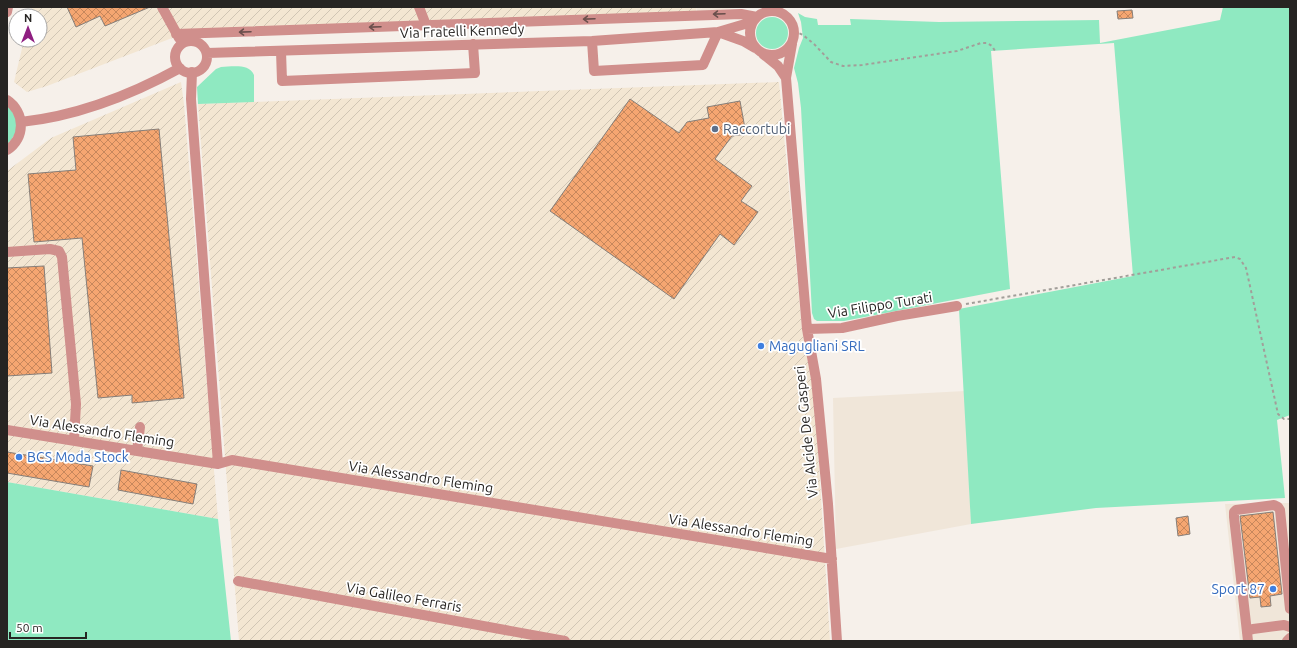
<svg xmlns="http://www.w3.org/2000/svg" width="1297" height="648" font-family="Ubuntu,sans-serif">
	<defs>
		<pattern id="industrial-furrows" width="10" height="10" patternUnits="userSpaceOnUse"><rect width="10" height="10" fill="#f3e6d2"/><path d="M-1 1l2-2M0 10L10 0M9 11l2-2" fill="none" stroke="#d0c5b4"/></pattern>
		<pattern id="building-cross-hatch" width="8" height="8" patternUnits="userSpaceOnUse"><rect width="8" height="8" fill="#f5a671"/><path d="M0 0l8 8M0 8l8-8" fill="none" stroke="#c6875c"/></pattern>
	</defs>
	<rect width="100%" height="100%" fill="#f6f0ea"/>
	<path fill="#f0e6d9" d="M696,7H746L697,12Z
		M965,391L971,524L836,549L833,398Z
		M1290,503V641H1240L1225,504Z"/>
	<path fill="url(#industrial-furrows)" d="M32,7H696V12L193,30L47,86L27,92L14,82L24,40H40V16H30Z
		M181,82L184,104L218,519L7,482V171L51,138Z
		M779,82L802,329L813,390L817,434L830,641H239L198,104Z"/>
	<path fill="#8fe9c1" d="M1223,7H1290V415L1277,420L1285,498L1096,508L971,524L959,309L1133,276L1114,43L991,51L1010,289L844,321H817L814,319L812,313L801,108L798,83L794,68L799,48L803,38L801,22L798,13L805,17L817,19L818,25H851L850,19L939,22L1099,20L1100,43L1220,20Z
		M756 33a16 16 0 1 1 32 0a16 16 0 1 1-32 0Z
		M221,67C231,67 249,63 254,75V102L198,104L197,87L216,69Z
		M7,103C19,123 23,126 7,145Z
		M7,482L218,519L231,641H7Z"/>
	<path fill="url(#building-cross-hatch)" stroke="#857e79" d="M67,7H150L105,26L100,16L76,27Z
		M1132,10L1133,18L1118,19L1117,11Z
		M630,99L679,133L687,122L709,118L707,107L740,101L746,134L732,136L715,159L752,186L741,201L758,212L734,245L720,234L674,299L550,211Z
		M159,129L184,398L132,403V395L98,398L82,238L34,242L28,174L76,170L73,137Z
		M44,266L52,373L7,376V268Z
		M7,452L93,466L89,487L7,473Z
		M121,470L197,484L193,504L118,490Z
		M1273,512L1282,594L1270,596L1271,606L1261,607L1260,597L1250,598L1240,516Z
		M1188,516L1190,534L1178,536L1176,518Z"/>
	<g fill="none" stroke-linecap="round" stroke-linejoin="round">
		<path stroke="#a29e99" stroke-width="2" stroke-dasharray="3 3" stroke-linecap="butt" d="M794,31L803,35L814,44L831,62L843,66L862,65L957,51L981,43H987L992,46L995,51
			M966,304L1235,257L1240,259L1246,268L1278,414L1284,419H1290"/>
		<path stroke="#d08f8c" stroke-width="10" d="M162,7L179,38
			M419,7L426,25
			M750 33a22 22 0 1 1 44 0a22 22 0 1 1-44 0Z
			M7,12L8,7
			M176,34L741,14L757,17
			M175 57a16 16 0 1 1 32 0a16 16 0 1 1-32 0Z
			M755,48L743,41L718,32L745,24L756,18
			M281,51L282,81L475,73L473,44
			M207,53L592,41L718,32L703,65L594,71L592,41
			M763,54L778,66L786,78L792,44
			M192,72L191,99L218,464
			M786,78L807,329L816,379L828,504L837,641
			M7,100C25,112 26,138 7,150
			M21,122C77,116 131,95 180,68
			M7,252L50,249L59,251L62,257L76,404L74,440
			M807,329L842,328L897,316L957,306
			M7,430L218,464L232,460L832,559
			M137,451L140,427
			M238,581L565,641
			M1247,633L1250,630L1253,629L1284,625L1290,627
			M1248,641L1234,517V512L1236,510L1274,505L1278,507L1280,510L1290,609
			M1287,641L1290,638"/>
	</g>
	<defs><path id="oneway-shaft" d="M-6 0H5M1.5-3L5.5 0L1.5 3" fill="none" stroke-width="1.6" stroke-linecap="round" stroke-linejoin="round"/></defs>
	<g stroke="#6a4f4c">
		<use href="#oneway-shaft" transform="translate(719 14) rotate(178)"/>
		<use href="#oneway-shaft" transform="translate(589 19) rotate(178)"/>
		<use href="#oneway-shaft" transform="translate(375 27) rotate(178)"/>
		<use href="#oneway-shaft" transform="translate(245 32) rotate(178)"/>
	</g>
	<circle fill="#5c6f8a" stroke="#fff" stroke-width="1.5" cx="715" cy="129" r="4"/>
	<g fill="#3f7fe0" stroke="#fff" stroke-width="1.5">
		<circle cx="761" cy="346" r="4"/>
		<circle cx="19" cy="457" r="4"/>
		<circle cx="1273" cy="589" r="4"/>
	</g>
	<g text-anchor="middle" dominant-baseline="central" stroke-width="3.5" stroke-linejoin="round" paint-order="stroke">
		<g font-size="14" fill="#262422" stroke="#fff">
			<text transform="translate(462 31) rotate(-2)">Via Fratelli Kennedy</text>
			<text transform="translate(880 305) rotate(-9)">Via Filippo Turati</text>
			<text transform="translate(102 431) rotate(9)">Via Alessandro Fleming</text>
			<text transform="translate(806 432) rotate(-96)">Via Alcide De Gasperi</text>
			<text transform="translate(421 477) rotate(9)">Via Alessandro Fleming</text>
			<text transform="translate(741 530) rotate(9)">Via Alessandro Fleming</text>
			<text transform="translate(404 597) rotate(10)">Via Galileo Ferraris</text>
		</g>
		<g font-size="14" fill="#4e5e75" stroke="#fff" text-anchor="start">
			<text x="723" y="129">Raccortubi</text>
		</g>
		<g font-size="14" fill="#366cbe" stroke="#fff" text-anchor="start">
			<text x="769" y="346">Magugliani SRL</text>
			<text x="27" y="457">BCS Moda Stock</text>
			<text x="1265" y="589" text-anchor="end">Sport 87</text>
		</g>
	</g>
	<rect width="1297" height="648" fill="none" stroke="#262422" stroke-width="16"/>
	<g transform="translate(28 28)"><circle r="19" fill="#ffffff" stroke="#a8a7a7"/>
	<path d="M0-3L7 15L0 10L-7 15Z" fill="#8f1f81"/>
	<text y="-6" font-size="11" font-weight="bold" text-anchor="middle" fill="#262422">N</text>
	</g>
	<path d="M10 632v6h76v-6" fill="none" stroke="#262422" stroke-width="2"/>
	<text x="16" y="632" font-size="12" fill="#262422" stroke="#ffffff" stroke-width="3" paint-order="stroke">50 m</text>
</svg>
